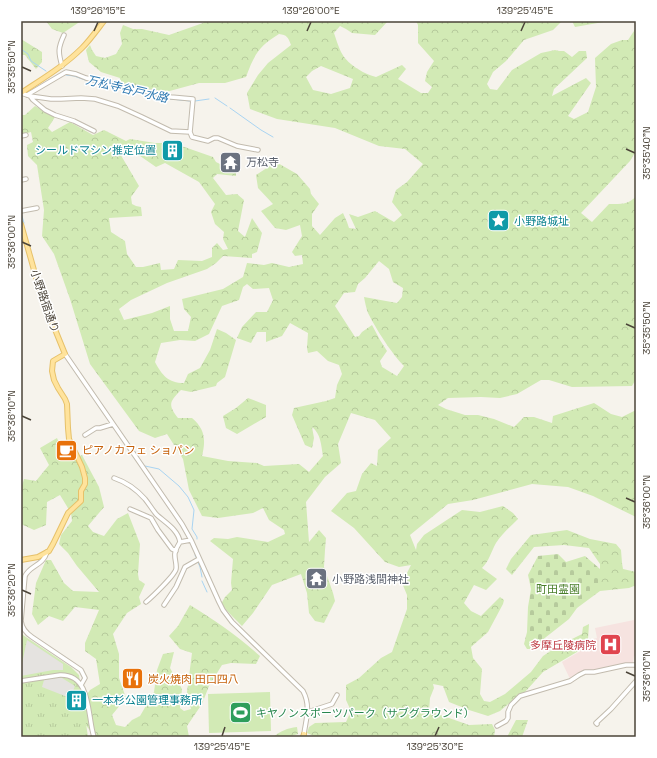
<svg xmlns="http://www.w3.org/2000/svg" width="657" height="758" font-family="'Space Grotesk','Noto Sans JP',sans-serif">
	<defs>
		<pattern id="forest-crowns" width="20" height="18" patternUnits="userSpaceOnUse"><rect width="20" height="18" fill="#d2eab5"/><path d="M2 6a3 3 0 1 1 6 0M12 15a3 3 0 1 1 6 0" fill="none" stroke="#b6ca9c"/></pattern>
		<pattern id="cemetery-stones" width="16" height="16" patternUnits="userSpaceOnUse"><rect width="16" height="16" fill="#d2eab5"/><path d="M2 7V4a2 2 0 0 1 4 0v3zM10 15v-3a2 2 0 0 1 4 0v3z" fill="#b6ca9c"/></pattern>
		<pattern id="park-tufts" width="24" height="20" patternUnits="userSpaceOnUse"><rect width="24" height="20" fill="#d2eab5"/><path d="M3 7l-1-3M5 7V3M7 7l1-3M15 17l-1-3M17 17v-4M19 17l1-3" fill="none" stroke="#b6ca9c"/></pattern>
	</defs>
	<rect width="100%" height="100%" fill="#f6f3ec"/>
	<path fill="#f6e3e0" d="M636,616V656H634L633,663H626L594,670L584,671L570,679L562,662L582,650L589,640L597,638L595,628L634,620Z"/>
	<path fill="#d2eab5" d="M270,692L271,731L209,733L208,694Z"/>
	<path fill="url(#forest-crowns)" fill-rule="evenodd" d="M46,21H81L63,33L52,29Z
		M205,21H388L375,35L352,33L346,29L340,26L334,33C340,51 342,59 358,69C364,73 369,75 376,77L402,65L406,69L398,79L421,93H428L432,87L425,81L427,72L434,61L418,43V25L416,21H562L553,30L524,40L506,61L493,72L487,84L490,89L497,90L512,70L541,53L555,50L559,51H564L572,57L579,51H586L587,58L554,89L552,96L586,78L591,83L568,116L574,119L588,112L596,87L595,58L611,44L622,40H628L636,28V151L630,161L581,213L592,222L609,204C620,204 629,205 636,196V379L632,386L572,387L549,380H541L517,394L500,398L481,397L448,398L438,405L446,409L465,415H478L494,419L514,427L524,417H534L552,423L553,416L594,403L611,414L622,417L636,410V517L593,496L568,487L532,484L473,500L448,504L410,535L416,550L417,544L424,535L462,510L480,512L503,506L513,513L518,519C510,527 502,534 496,543C491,552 489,561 482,568L497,579L486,590L474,585L464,603L471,611L481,616L500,597L504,600L503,604L488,632L471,647L473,658L482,669L480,694L484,701L490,702L505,694L531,672L543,656L558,646L582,634L583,627L589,624L588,639L582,649L543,672L525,692L519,695L500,711L488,716L469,710L449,702L443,686L433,684L434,688L430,698L429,711L469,725L492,724L495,730L494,737H316L307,733L309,727L315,723L346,722L351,711L346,700V685L359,678L381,658L392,652L407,609V595L402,583L411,565L399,567L385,562L354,528L331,511L347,493L356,491L362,474L371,463L377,466L378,450L391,438L375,420L351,413L338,444L341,463L325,477L306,502L309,542L319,530L326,538L325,550L324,567L333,593L335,601L324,623L315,621L309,613L307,593L301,574L272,585L253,613L242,626L231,615L221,604L225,597L232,590L231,583L233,559L210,541L214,538L228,539L237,537L268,542L285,534L284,530L269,520L263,508L253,513L218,518L202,516L189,490L183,459L167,434L155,438L139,431L90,364L70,299L54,254L42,236L44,210L37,165L28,156L27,145L33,142L31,132L21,135V125L22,124L21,122V115H25L35,106L55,117L48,128L52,132L70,122L93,135L104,130L126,141L130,139L155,143H173L213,157L216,162L236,172V176L217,174L213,178L226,195L237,194L244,200L238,231L245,237L252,218L262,233L257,252L252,254V258L223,256L216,263L207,269L167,283L131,300L119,309L124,320L152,313L170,306V319L174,331H188L191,317L184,309L182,299L223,289L243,277L247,263L264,265L272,263L289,267L303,264L302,255L295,256L292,252L302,236L300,225L286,230L275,228L261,211L273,204L258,188L256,175L276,162L297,174L310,189L311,194L319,204L312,214V226L320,235L335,218L343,213L347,222L349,228L356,229L349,214L358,217L375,211L394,222L402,215L392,202L396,190L407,182L423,164L405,149L379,146L335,128L277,119L250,109L247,93L258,75L268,63L291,45C288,37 287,35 279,34C259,46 254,55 246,77L225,83H199L166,92L119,83L120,78L101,72L89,62L86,50L90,45L92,50L96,56L105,58L116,54L122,44L120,33L123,25L133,29H142L169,35L203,23ZM321,66L353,79L350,88L331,94L313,90L306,77L312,71ZM123,149H130L156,167L165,163L199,182L215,204L211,212L215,224L224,232L223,239L228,249L223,250L217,243L212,248V257L202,261L178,260L174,269L161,270L160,263L143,267H136L127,254L125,241L111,232L109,218L142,216L141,207L136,206L132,204L131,197L139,186L119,152ZM379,261L389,269L393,282L403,288L402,297L397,303L364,297C365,302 366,308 368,313C376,329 392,354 404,366L397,376L382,367L380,361L387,351L380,340L372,325L362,332L359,336L355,337L335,306L344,293L355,292L358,284L365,278ZM247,284L253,289L269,288L273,300L267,312H256L242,327L237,338L251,343L257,332H266V342L282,336L290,323L308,333L307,348L308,353L317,351L328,361L339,365L342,374L337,385L335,398L326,401L294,408L292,415L305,445L312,448L314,438L312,427C321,434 321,445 323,456L309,472L299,464L264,466L257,463L228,461L202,456C206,440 205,429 192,418H178C168,405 169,402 181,390L191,392L216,386L217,383L225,377L236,340L226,333L217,329L210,350L200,368L188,374L184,383C168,383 162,375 155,362L161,343L180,340L195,341L209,334L222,306L239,300L243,287Z
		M572,21H609L575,27Z
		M21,39L42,52V62L36,69L25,55H21Z
		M248,398L266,405V417L237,434L226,428L223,416L236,408Z
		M57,438L65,457L75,458L82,455L99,487L104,507L88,526L93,532L104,536L117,519L128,513L140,544L138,574L139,580L145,584L139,597L141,604L127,613L113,634L119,654V678L126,698L112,715L116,725L125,727L132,720L140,716L154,692L157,670L163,654L174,652L170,668L182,689L180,708L184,711L191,709L187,692L192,653L180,649L169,636L178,626L190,605C214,620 238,636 260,656L256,664L231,663L222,665L209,686L202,704L187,726L189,737H95L85,724L83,712L85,697L90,690L100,684L96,659L85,651V643L99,610L75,607L63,621L49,616L38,625L32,614L36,583L46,560H51L64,583L73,591L99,592L77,566L68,553L59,544L61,535L72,521L71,513L60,495L47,502L46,525L34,530L21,524V489L24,479L36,481L49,465L40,448Z
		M567,530L590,539L616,544L621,550L622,563L623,569L636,572V587L634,586L629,588L600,591V564L589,548L564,545L534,547L512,575L506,569L511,559L531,535Z
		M516,720H528L522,737H507Z
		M297,727L298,734L288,737H273C281,731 287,728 297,727Z"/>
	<path fill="url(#cemetery-stones)" d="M558,554L566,562L585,556L600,569V591L577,608L569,619L541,641L530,649H527L524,644L527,632L528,607L531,589L528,575L538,556Z"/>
	<path fill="url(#park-tufts)" d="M21,632L23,635L71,667L79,675L88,737H21Z"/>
	<path fill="#e5e3e0" d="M27,640L63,664V670H53L21,676V668Z
		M57,678H62L75,686L70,698L42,687L44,680Z"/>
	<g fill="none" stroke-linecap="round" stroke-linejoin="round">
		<path stroke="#a9d4f2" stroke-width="1" d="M21,49L28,54L31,61L46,71
			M66,75L74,76L85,80L116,87
			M139,92L171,99L190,101
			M215,98L227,106
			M195,101L209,99
			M230,108L261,130L273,137
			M21,213L24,223
			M114,422L143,464
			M145,466L159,469L179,486L188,497L194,510L192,529L197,537V539
			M195,555L197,559
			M198,562L200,567L202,577
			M202,581L207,592"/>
		<defs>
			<path id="minor" d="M62,66C58,52 58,48 64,35
				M21,93L30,96L51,99H61L81,98L95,99L118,106L142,117L171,131L190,132
				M27,95L66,72L76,74L86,78L171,97L193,99L190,132L192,137L208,141L214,138H218L237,146L258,150
				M30,96L33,100L45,110L55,115L74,121L94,131
				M21,136L26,135
				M21,180L26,179
				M21,211L37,208
				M65,354L182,524L191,540L219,602L223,610L232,622L303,691C311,706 306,719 304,734
				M85,435L96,428H100L113,424
				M114,478C126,482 137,490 145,499C149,504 152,509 156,514C164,522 178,529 180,542
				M130,509L151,518L158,530L172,549L176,551
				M47,552C43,566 30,565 25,576L21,621C22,628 26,633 32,637L81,670L85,678L81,685
				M146,602C152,597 175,575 176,569C177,564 174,558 175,553C176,549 178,545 180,542L191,540
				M164,605L176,587L185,567L199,559
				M21,681L60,675C92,674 87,716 94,737
				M308,712L332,704L337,695
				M597,724L596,723L611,709L636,681
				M497,726L506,721L508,718V712L511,705L520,696L570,681L579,675L585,672H594L626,665H636"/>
			<path id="major" d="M21,93C42,79 64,66 82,48C90,40 97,30 104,21
				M21,224L41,295L65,354L53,361L52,371L54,380L58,388L65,399L67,404L68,428L69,439L82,467L85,478V484L81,491V501L68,513L53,544L49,551L38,557L21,560
				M303,737L304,734"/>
		</defs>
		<use href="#minor" stroke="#c2bbae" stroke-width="5.5"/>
		<use href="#major" stroke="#e6c16a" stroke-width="6"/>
		<use href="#minor" stroke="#fff" stroke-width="3.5"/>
		<use href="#major" stroke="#ffe39c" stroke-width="4"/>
	</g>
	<path fill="none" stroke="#4b4439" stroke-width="1.5" d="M94,31L98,22M307,31L311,22M521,31L525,22M22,67L31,71M626,149L635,153M22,242L31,246M626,324L635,328M22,416L31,420M626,498L635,502M22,590L31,594M626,672L635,676M222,736L225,727M435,736L439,727"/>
	<defs>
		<symbol id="building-square" viewBox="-11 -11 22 22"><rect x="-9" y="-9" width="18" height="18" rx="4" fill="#0f9aa8" stroke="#fff"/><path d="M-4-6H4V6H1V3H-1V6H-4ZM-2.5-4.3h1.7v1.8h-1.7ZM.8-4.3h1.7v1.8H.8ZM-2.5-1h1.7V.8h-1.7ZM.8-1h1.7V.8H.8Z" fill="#fff"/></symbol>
		<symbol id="temple-square" viewBox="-11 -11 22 22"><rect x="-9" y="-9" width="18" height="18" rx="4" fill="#6b7280" stroke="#fff"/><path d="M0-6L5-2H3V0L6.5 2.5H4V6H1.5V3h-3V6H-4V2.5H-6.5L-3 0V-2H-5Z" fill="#fff"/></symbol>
		<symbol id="sight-square" viewBox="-11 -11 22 22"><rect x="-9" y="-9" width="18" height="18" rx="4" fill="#0f9aa8" stroke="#fff"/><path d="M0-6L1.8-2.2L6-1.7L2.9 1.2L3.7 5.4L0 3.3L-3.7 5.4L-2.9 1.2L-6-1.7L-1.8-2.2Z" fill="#fff"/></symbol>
		<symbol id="cafe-square" viewBox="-11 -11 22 22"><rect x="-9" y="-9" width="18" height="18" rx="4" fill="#e8710a" stroke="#fff"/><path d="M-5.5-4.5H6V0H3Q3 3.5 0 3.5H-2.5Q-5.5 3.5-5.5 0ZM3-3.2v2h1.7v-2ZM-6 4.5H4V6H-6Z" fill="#fff"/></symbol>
		<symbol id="hospital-square" viewBox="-11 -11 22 22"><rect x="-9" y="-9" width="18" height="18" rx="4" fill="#e0444e" stroke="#fff"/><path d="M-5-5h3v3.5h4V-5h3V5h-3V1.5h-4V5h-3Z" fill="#fff"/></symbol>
		<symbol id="restaurant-square" viewBox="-11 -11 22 22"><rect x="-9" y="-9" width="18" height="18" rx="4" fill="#e8710a" stroke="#fff"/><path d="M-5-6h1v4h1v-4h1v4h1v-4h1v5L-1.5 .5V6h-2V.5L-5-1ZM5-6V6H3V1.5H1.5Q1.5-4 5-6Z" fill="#fff"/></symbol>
		<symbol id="stadium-square" viewBox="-11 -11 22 22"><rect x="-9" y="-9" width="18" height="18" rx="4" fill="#2e9e5b" stroke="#fff"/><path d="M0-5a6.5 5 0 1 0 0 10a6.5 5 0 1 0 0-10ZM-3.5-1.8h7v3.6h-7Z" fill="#fff"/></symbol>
	</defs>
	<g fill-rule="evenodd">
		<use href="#building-square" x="160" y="138" width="25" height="25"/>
		<use href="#temple-square" x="218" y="150" width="25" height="25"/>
		<use href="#sight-square" x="486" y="208" width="25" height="25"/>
		<use href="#cafe-square" x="54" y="438" width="25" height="25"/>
		<use href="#temple-square" x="304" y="566" width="25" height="25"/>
		<use href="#hospital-square" x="598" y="632" width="25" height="25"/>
		<use href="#restaurant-square" x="120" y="666" width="25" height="25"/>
		<use href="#building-square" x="64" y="688" width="25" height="25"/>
		<use href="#stadium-square" x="228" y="700" width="25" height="25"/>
	</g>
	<g text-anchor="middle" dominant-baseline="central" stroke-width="3" stroke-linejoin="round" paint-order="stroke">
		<g font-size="11" fill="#0d838f" stroke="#fff" text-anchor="start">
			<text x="156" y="150" text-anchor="end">シールドマシン推定位置</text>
			<text x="514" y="221">小野路城址</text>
			<text x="92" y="700">一本杉公園管理事務所</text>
		</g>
		<g font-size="11" fill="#5b616d" stroke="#fff" text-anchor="start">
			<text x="246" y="162">万松寺</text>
			<text x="332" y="579">小野路浅間神社</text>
		</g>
		<g font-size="11" fill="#4b4439" stroke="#fff">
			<text transform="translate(45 301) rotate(71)">小野路宿通り</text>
		</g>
		<g font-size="11" fill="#c56008" stroke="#fff" text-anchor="start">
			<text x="82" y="450">ピアノカフェ ショパン</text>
			<text x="148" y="679">炭火焼肉 田口四八</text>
		</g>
		<g font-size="11" fill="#4a7f2a" stroke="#fff">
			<text x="558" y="589">町田霊園</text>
		</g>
		<g font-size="11" fill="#be3a42" stroke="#fff" text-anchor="end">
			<text x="596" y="645">多摩丘陵病院</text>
		</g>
		<g font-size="11" fill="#27864d" stroke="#fff" text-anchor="start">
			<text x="256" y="713">キヤノンスポーツパーク（サブグラウンド）</text>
		</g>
		<g font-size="12" font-style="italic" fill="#2e7ab2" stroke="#fff">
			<text transform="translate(127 89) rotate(13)">万松寺谷戸水路</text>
		</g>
	</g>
	<rect width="657" height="758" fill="none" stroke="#ffffff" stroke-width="44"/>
	<rect x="22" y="22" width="613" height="714" fill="none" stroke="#4b4439" stroke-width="1.5"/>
	<g font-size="10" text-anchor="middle" fill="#4b4439">
		<text x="98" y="14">139°26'15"E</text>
		<text x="311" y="14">139°26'00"E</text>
		<text x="525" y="14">139°25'45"E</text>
		<text transform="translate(11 67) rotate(-90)" y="4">35°35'50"N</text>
		<text transform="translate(646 153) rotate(-90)" y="4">35°35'40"N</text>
		<text transform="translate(11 242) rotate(-90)" y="4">35°36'00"N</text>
		<text transform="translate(646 328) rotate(-90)" y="4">35°35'50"N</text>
		<text transform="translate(11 416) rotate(-90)" y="4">35°36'10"N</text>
		<text transform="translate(646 502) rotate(-90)" y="4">35°36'00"N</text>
		<text transform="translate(11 590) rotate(-90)" y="4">35°36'20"N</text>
		<text transform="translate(646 676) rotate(-90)" y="4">35°36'10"N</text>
		<text x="222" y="750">139°25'45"E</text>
		<text x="435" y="750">139°25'30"E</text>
	</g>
</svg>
